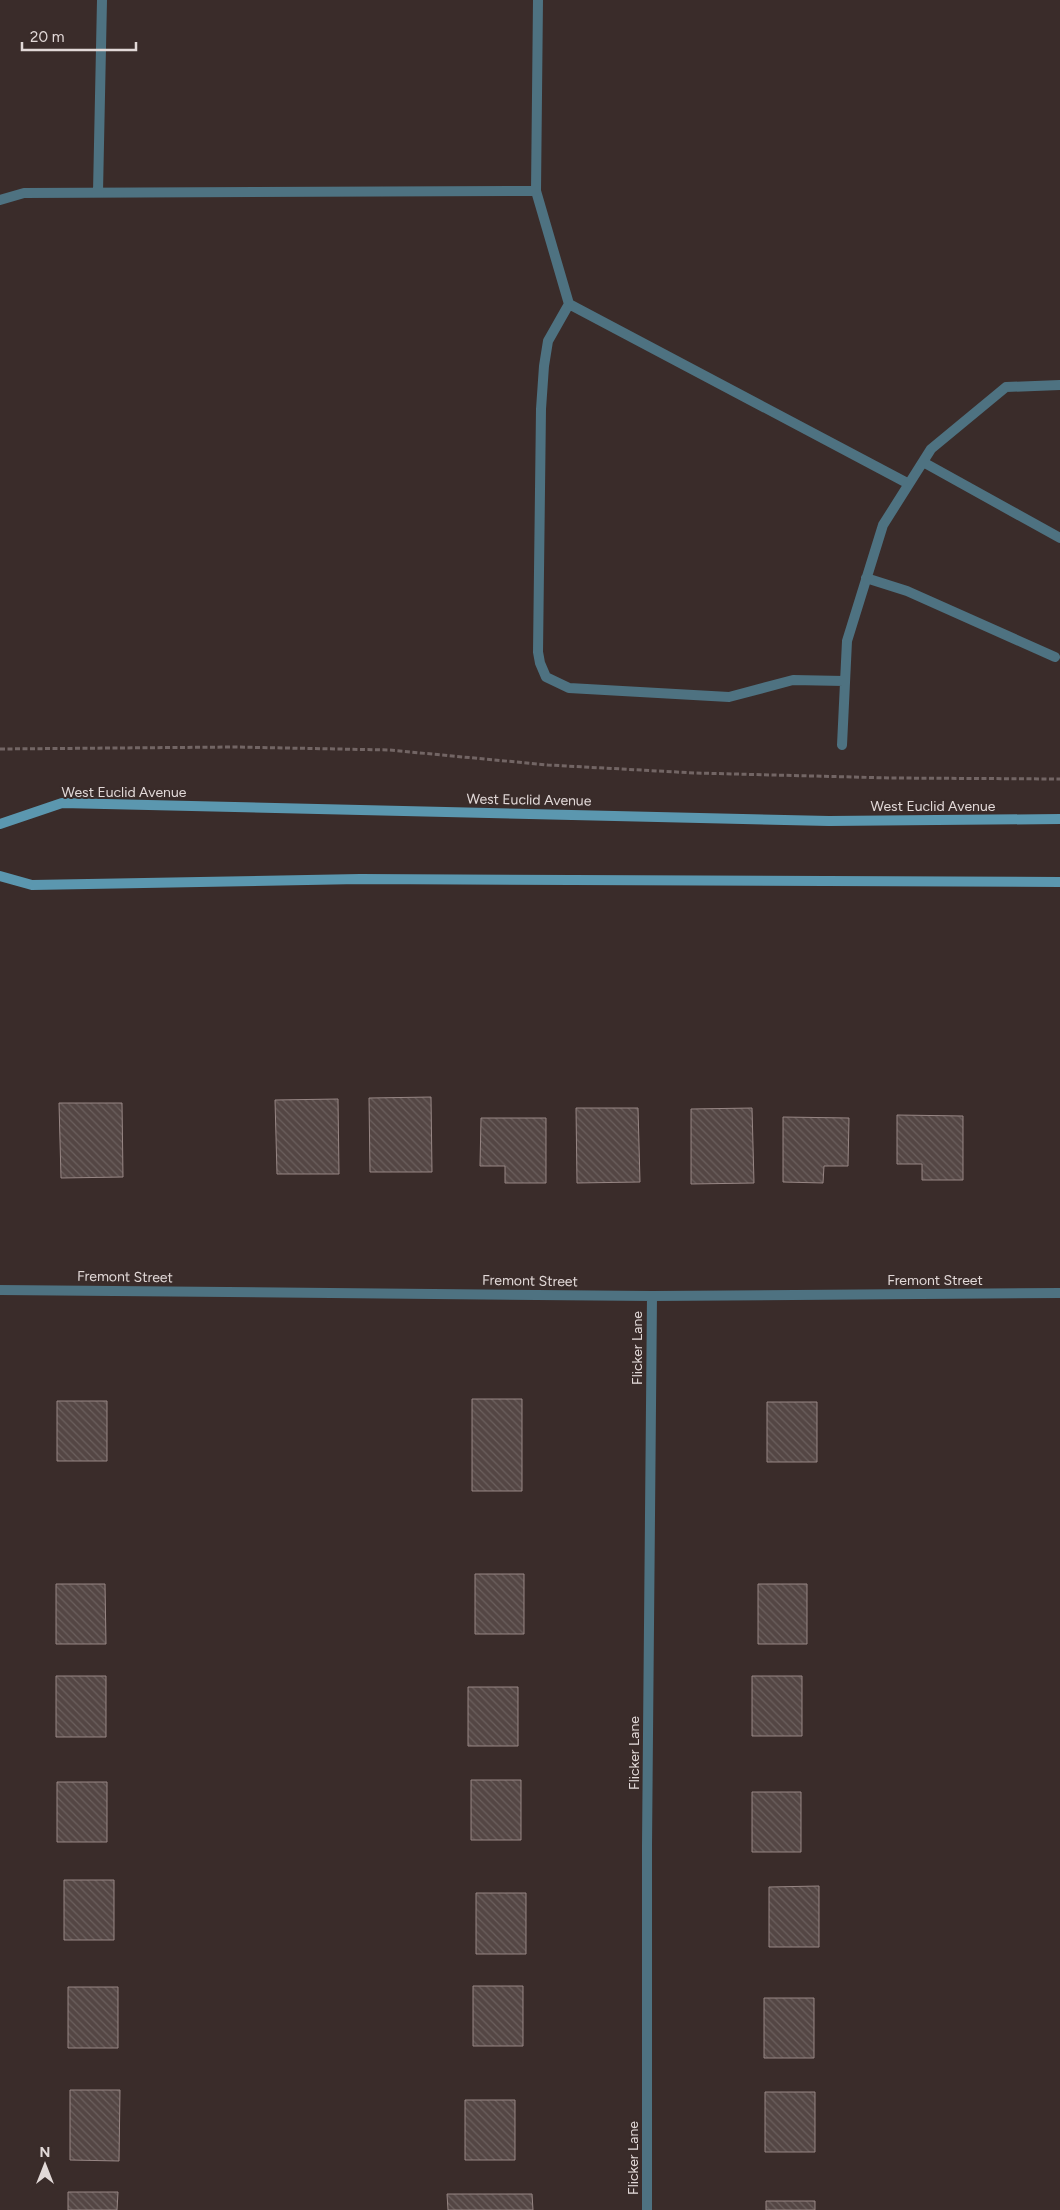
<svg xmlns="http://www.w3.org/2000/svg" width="1060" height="2210" font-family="Figtree,sans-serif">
	<defs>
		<pattern id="building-back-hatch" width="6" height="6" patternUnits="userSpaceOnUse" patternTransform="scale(1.25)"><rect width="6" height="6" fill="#544644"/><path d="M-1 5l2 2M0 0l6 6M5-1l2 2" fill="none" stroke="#6c605e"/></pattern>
	</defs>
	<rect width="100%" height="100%" fill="#3a2c2a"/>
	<path fill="url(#building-back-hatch)" stroke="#978684" d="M431,1097L432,1172H370L369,1098Z
		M338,1099L339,1174H277L275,1100Z
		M59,1103H122L123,1177L61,1178Z
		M576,1108H638L640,1182L577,1183Z
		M752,1108L754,1183L691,1184V1109Z
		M897,1115L963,1116V1180H922V1164H897Z
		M783,1117L849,1118L848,1166H824L823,1183L783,1182Z
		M481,1118H546V1183H505V1166H480Z
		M472,1399H522V1491H472Z
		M57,1401H107V1461H57Z
		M767,1402H817V1462H767Z
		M475,1574H524V1634H475Z
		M56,1584H105L106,1644H56Z
		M758,1584H807V1644H758Z
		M56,1676H106V1737H56Z
		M752,1676H802V1736H752Z
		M468,1687H518V1746H468Z
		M471,1780H521V1840H471Z
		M57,1782H107V1842H57Z
		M752,1792H801V1852H752Z
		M64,1880H114V1940H64Z
		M819,1886V1947H769V1887Z
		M476,1893H526V1954H476Z
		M473,1986H523V2046H473Z
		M68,1987H118V2048H68Z
		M764,1998H814V2058H764Z
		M70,2090H120L119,2161L70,2160Z
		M765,2092H815V2152H765Z
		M465,2100H515V2160H465Z
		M68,2192H118L117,2210H68Z
		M447,2194H532L533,2210H448Z
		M766,2201H815V2210H766Z"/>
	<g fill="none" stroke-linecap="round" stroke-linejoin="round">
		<path stroke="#726564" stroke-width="3" stroke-dasharray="5 2.5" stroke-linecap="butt" d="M0,749L234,747L389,750L548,765L695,773L891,778L1060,779"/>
		<path stroke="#4e7281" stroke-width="10" d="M536,191L538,0
			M98,192L102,0
			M0,200L24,193L536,191L569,304L909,484
			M569,304L548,341L544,366L541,409L538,652L540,663L546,677L569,688L729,697L793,680L844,681
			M923,462L1060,538
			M866,578L907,591L1055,657
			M842,745L847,641L883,525L931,449L1006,387L1060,385"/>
		<path stroke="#4e7281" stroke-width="10" d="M0,1290L652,1296L1060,1293
			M647,2210V1845L652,1296"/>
		<path stroke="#5b97af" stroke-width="10" d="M0,824L62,803L829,821L1060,819
			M0,876L32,885L360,879L1060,882"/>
	</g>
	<g text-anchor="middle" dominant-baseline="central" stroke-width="4" stroke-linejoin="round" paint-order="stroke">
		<g font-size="14" fill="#e2d9d8" stroke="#3a2c2a">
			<text x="124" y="792">West Euclid Avenue</text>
			<text transform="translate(529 800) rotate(1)">West Euclid Avenue</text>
			<text x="933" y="806">West Euclid Avenue</text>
			<text transform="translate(125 1277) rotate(1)">Fremont Street</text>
			<text x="935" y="1280">Fremont Street</text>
			<text transform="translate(530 1281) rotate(1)">Fremont Street</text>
			<text transform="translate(637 1348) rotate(-90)">Flicker Lane</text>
			<text transform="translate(634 1753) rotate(-90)">Flicker Lane</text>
			<text transform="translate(633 2158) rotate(-90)">Flicker Lane</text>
		</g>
	</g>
	<g transform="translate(45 2165)" stroke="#3a2c2a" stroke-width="4" paint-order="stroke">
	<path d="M0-4L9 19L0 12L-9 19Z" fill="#e2d9d8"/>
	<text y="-8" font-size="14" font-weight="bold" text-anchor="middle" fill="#e2d9d8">N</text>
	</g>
	<path d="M22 42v8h114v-8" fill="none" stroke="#e2d9d8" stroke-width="2.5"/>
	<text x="30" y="42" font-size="15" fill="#e2d9d8" stroke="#3a2c2a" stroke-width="4" paint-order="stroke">20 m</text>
</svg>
